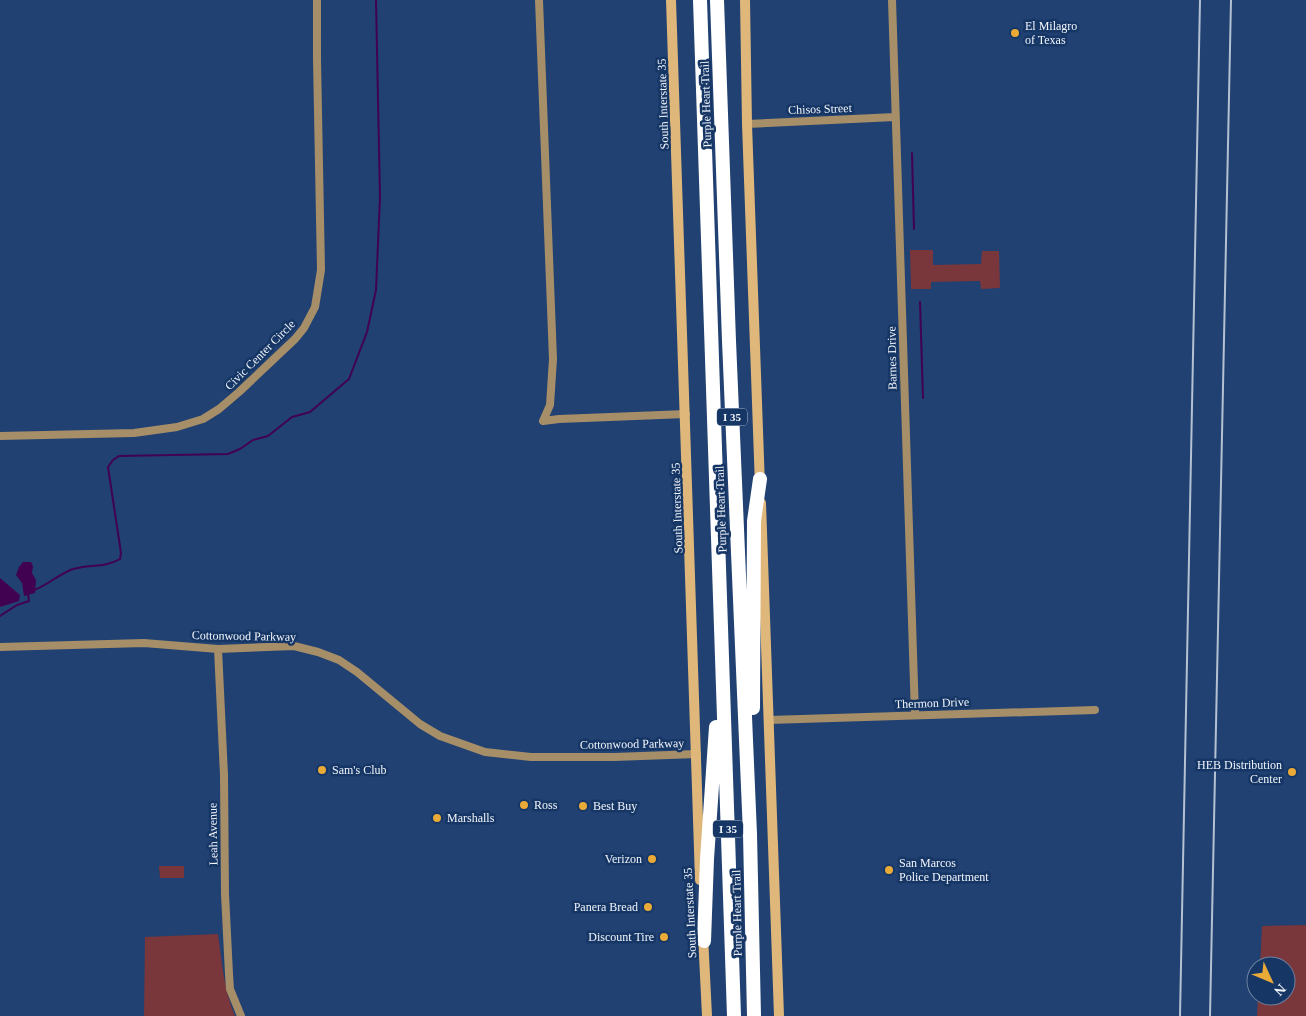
<svg xmlns="http://www.w3.org/2000/svg" width="1306" height="1016" font-family="'Times New Roman',serif">
	<rect width="100%" height="100%" fill="#204171"/>
	<path fill="#79363b" d="M910,250H933V265L981,264L982,251H999L1000,288L981,289L980,281L931,282V289H911Z
		M159,866H184V878H160Z
		M1306,925V1016H1257L1258,996H1286V966H1260L1262,926Z
		M218,934C222,962 224,990 235,1016H144L145,937Z"/>
	<path fill="#420252" d="M23,562H31L33,566L32,573L36,580L35,593L24,596L22,583L16,575L19,567Z
		M0,578L20,595L19,601L0,607Z"/>
	<g fill="none" stroke-linecap="round" stroke-linejoin="round">
		<path stroke="#420252" stroke-width="2" d="M912,153L914,229
			M920,302L923,398
			M34,590C48,585 59,574 73,569C89,564 105,568 120,559L121,553L108,467L113,460L119,456L228,454L240,449L253,440L268,436L292,417L310,412L349,379L367,332L376,290L380,197L376,0
			M0,616L17,605L29,601L28,594"/>
		<path stroke="#a68e68" stroke-width="8" d="M539,0L553,359L550,405L543,421L559,419L686,414
			M892,0L915,715
			M747,124L895,117
			M0,436L134,433L177,427L203,419L219,409L239,392L295,339L304,328L315,307L321,270L317,59V0
			M0,647L144,643L218,649L294,646L318,652L339,660L357,672L420,724L440,736L485,752L531,757H614L697,754
			M218,649L224,775L225,894L229,974L230,989L241,1016
			M769,720L1095,710"/>
		<path stroke="#dfb77b" stroke-width="10" d="M671,0L700,880
			M745,0L747,124L760,486
			M761,503L779,1016
			M703,935L707,1016"/>
		<path stroke="#fff" stroke-width="14" d="M700,0L734,1016
			M717,0L729,341L750,834L754,1016
			M753,708L754,521L760,479
			M704,941L707,859L716,727"/>
		<path stroke="#b4c1d3" stroke-width="2" d="M1180,1016L1200,0
			M1210,1016L1231,0"/>
	</g>
	<g fill="#e9aa38" stroke="#163665" stroke-width="2">
		<circle cx="1015" cy="33" r="5"/>
		<circle cx="322" cy="770" r="5"/>
		<circle cx="1292" cy="772" r="5"/>
		<circle cx="524" cy="805" r="5"/>
		<circle cx="583" cy="806" r="5"/>
		<circle cx="437" cy="818" r="5"/>
		<circle cx="652" cy="859" r="5"/>
		<circle cx="889" cy="870" r="5"/>
		<circle cx="648" cy="907" r="5"/>
		<circle cx="664" cy="937" r="5"/>
	</g>
	<g text-anchor="middle" dominant-baseline="central" stroke-width="5" stroke-linejoin="round" paint-order="stroke">
		<g fill="#163665" stroke="#afbcce" stroke-width="1">
			<rect x="717" y="408.5" width="30" height="17" rx="4"/>
			<rect x="713" y="820.5" width="30" height="17" rx="4"/>
		</g>
		<g font-size="11" font-weight="bold" fill="#f1f5fb">
			<text x="732" y="417">I 35</text>
			<text x="728" y="829">I 35</text>
		</g>
		<g font-size="12" fill="#f1f5fb" stroke="#163665" text-anchor="start">
			<text x="1025" y="26">El Milagro<tspan x="1025" dy="14">of Texas</tspan></text>
			<text x="1282" y="765" text-anchor="end">HEB Distribution<tspan x="1282" dy="14">Center</tspan></text>
			<text x="332" y="770">Sam's Club</text>
			<text x="534" y="805">Ross</text>
			<text x="593" y="806">Best Buy</text>
			<text x="447" y="818">Marshalls</text>
			<text x="642" y="859" text-anchor="end">Verizon</text>
			<text x="899" y="863">San Marcos<tspan x="899" dy="14">Police Department</tspan></text>
			<text x="638" y="907" text-anchor="end">Panera Bread</text>
			<text x="654" y="937" text-anchor="end">Discount Tire</text>
		</g>
		<g font-size="12" fill="#f1f5fb" stroke="#163665">
			<text transform="translate(663 104) rotate(-92)">South Interstate 35</text>
			<text transform="translate(706 104) rotate(-92)">Purple Heart Trail</text>
			<text transform="translate(820 109) rotate(-2)">Chisos Street</text>
			<text transform="translate(260 355) rotate(-45)">Civic Center Circle</text>
			<text transform="translate(892 358) rotate(-91)">Barnes Drive</text>
			<text transform="translate(677 508) rotate(-92)">South Interstate 35</text>
			<text transform="translate(721 509) rotate(-92)">Purple Heart Trail</text>
			<text transform="translate(244 636) rotate(1)">Cottonwood Parkway</text>
			<text transform="translate(932 703) rotate(-2)">Thermon Drive</text>
			<text transform="translate(632 744) rotate(-1)">Cottonwood Parkway</text>
			<text transform="translate(213 834) rotate(-91)">Leah Avenue</text>
			<text transform="translate(690 913) rotate(-93)">South Interstate 35</text>
			<text transform="translate(737 913) rotate(-91)">Purple Heart Trail</text>
		</g>
	</g>
	<g transform="translate(1271 981) rotate(134)"><circle r="24" fill="#163665" stroke="#6e82a1"/>
	<path d="M0-4L9 19L0 12L-9 19Z" fill="#e9aa38"/>
	<text y="-8" font-size="14" font-weight="bold" text-anchor="middle" fill="#f1f5fb">N</text>
	</g>
</svg>
